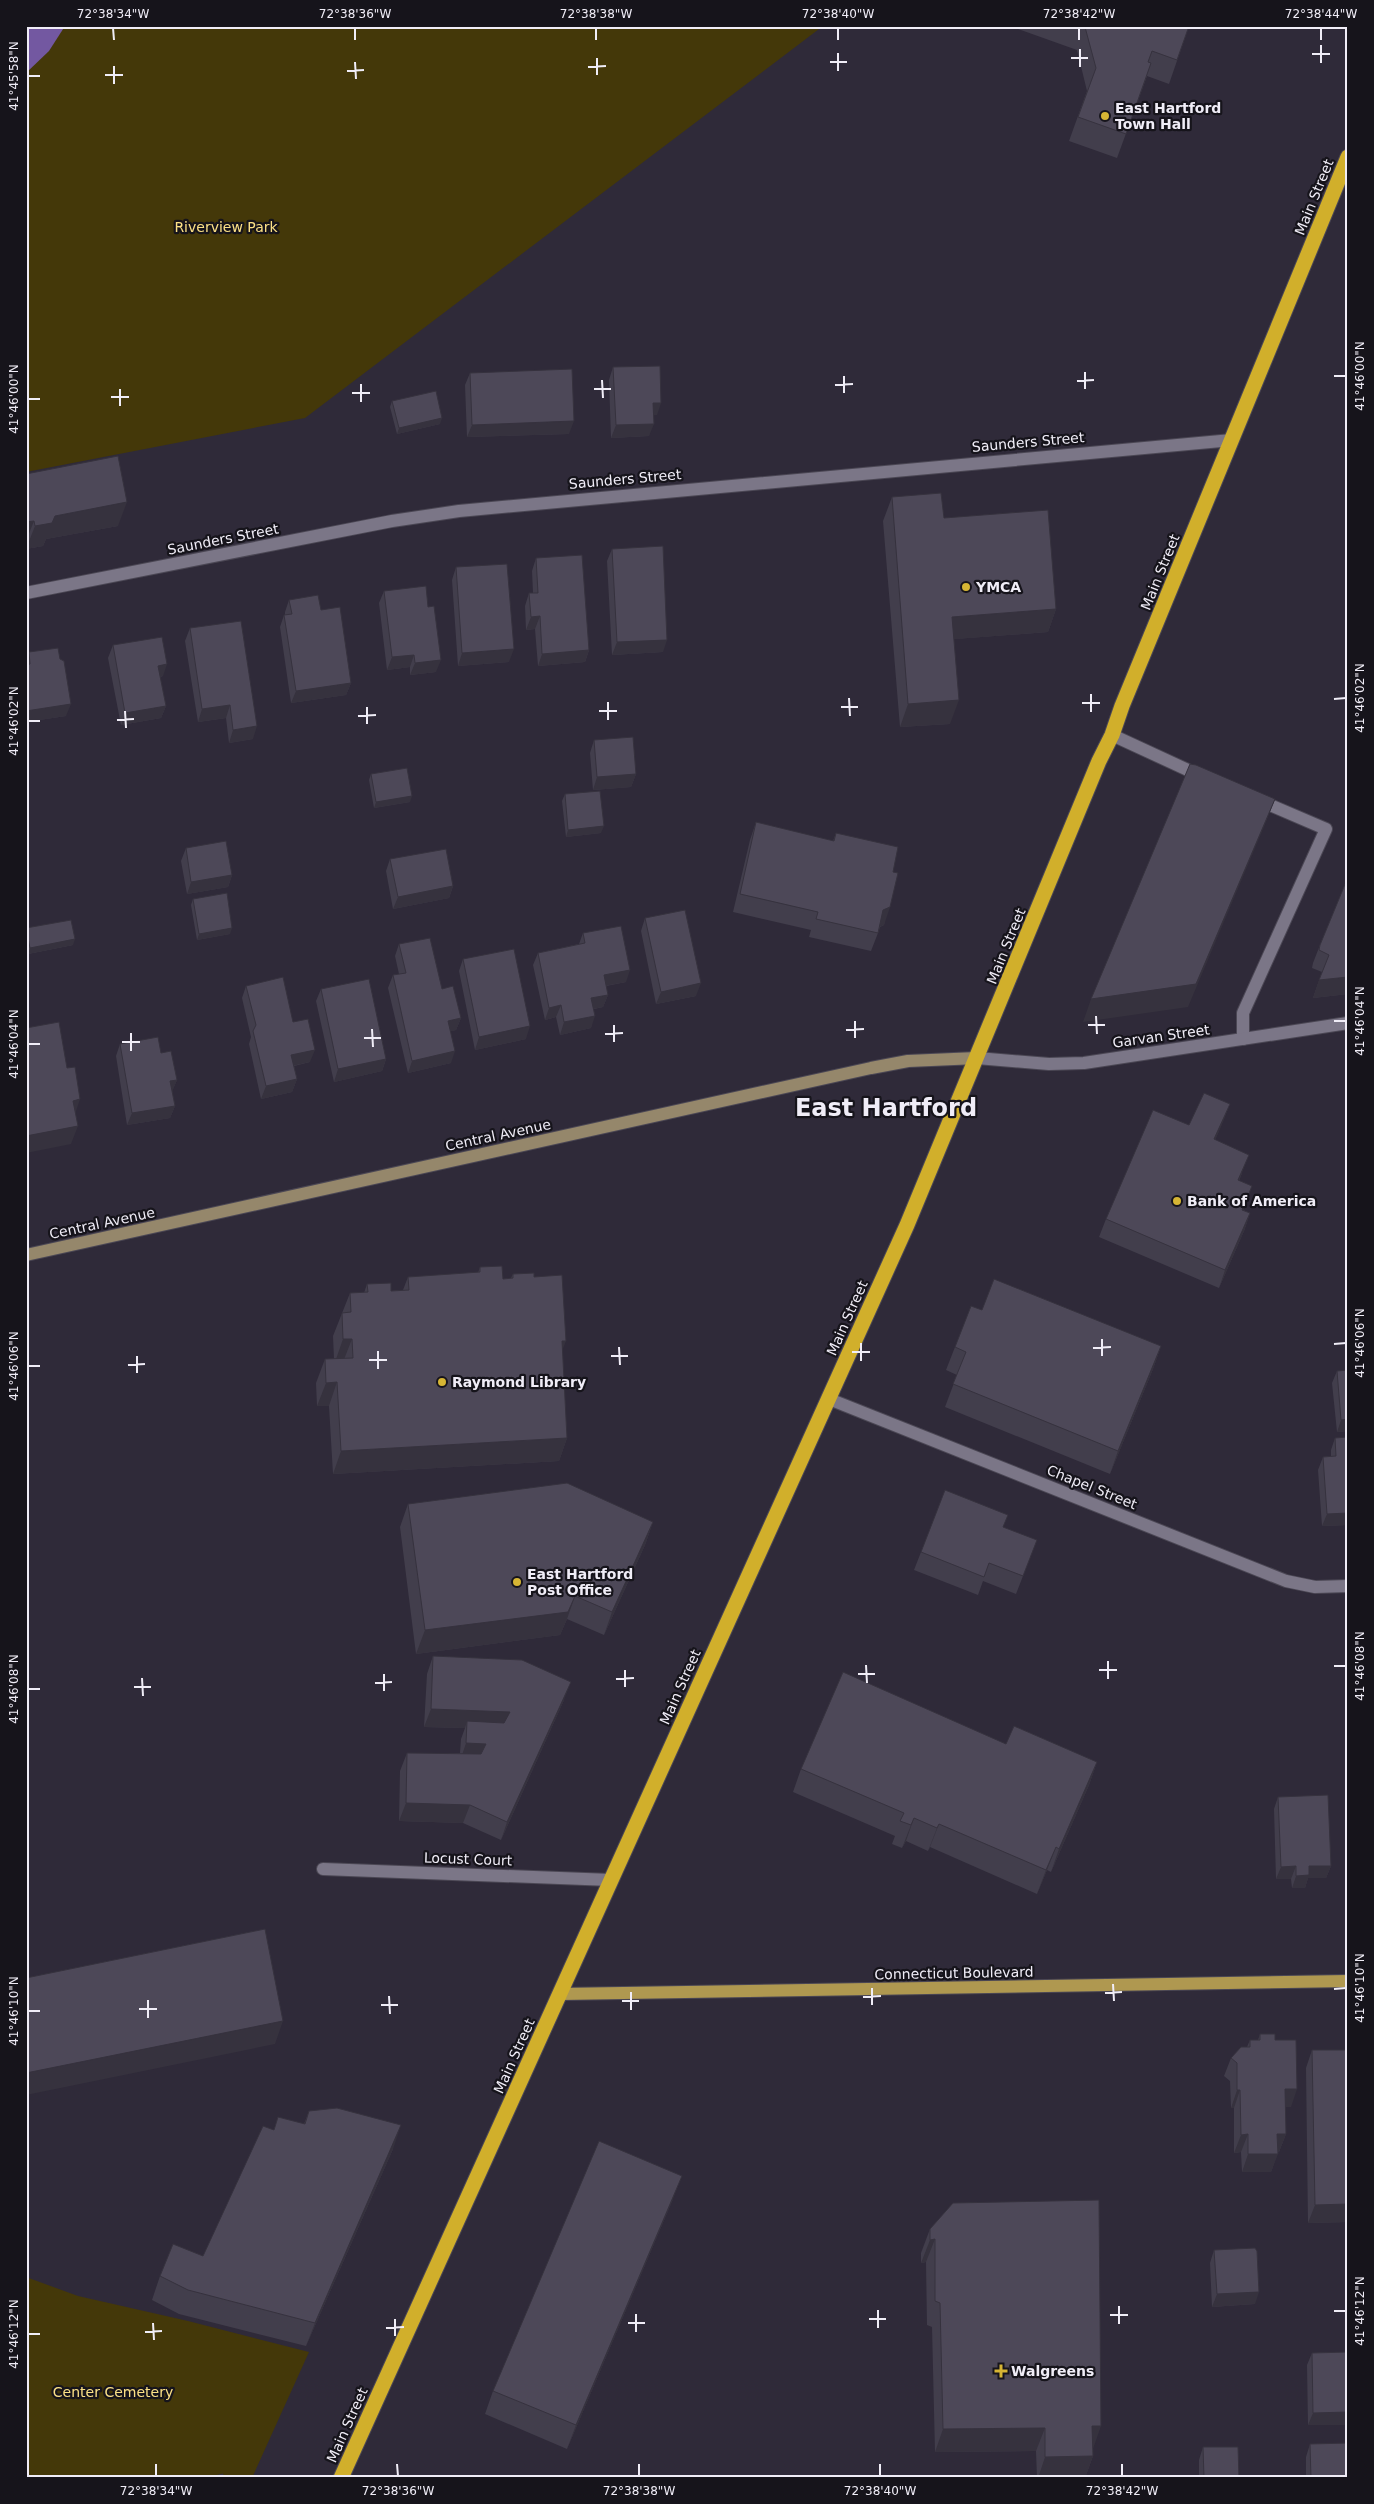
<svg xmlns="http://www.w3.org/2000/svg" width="1374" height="2504" font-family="'DejaVu Sans',sans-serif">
	<rect width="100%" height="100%" fill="#2f2a39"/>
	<path fill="#443809" d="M26,26H823L305,418L26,472Z
		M26,2277L78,2296L188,2321L309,2352L252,2478H26Z"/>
	<path fill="#7358a1" d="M26,26H65L49,51L26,73Z"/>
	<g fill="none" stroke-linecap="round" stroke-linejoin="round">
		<defs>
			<path id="lane" d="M1112,735L1203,777
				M1243,1039V1013L1326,829L1256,799"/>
			<path id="street" d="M26,593L392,521L459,511L1232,440
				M977,1058L1049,1064L1084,1063L1348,1023
				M829,1399L1286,1581L1315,1587L1348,1586
				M323,1869L611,1880"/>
			<path id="secondary" d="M26,1255L871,1068L908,1061L977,1058"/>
			<path id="primary" d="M560,1994L1348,1981"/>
			<path id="highway" d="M341,2478L907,1225L1099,761L1112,735L1122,706L1348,157"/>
		</defs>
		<use href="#lane" stroke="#4b4754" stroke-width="14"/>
		<use href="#street" stroke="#4b4754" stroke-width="14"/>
		<use href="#secondary" stroke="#4b4754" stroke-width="14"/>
		<use href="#primary" stroke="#4b4754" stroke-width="14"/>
		<use href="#highway" stroke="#4b4754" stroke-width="17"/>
		<use href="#lane" stroke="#7b7687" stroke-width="12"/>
		<use href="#street" stroke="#7b7687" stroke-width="12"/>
		<use href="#secondary" stroke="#95876b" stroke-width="12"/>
		<use href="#primary" stroke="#af9850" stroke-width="12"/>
		<use href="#highway" stroke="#d1af2b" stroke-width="15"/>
	</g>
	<path fill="#423e4c" d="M1010,26H1189L1169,84L1147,76L1117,158L1069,141L1087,91L1077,50Z
		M613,367L657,415H653L649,436L611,438L609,380Z
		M470,373L569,434L467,437L465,385Z
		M392,401L440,424L397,434L390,407Z
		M26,474L118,526L46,539L43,546L26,549Z
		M892,497L944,518L1056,609L1048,632L954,639L950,724L900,727L883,521Z
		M612,549L663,652L612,655L607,561Z
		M536,558L589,650L585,662L538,666L535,629L526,630L525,606L529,593H533L532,571Z
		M456,567L509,662L458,666L452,580Z
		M384,591L436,672L410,675V667L387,670L379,603Z
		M289,600L351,683L346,695L291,703L280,627L284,615H285V612Z
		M190,628L253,739L229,743L226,718L198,722L185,641Z
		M113,645L163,676L160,677L166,706L161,718L121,725L108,658Z
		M29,652L66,716L26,722V659Z
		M594,740L636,774L631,787L593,790L590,753Z
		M371,774L410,802L374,808L369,780Z
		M565,794L601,833L566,837L562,801Z
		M756,822L833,841L836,833L893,872L884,925L880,927L878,933L871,951L809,937L811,930L733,912L750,840Z
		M186,848L232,875L228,887L187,894L181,861Z
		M390,859L453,886L449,898L393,909L386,871Z
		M1348,877V994L1313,998L1322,972L1312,968L1313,963L1320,945Z
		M193,899L230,934L197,940L191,905Z
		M645,918L696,996L656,1004L641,931Z
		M26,929L73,945L28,954L26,945Z
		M583,933L626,982L606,986L608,995L603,1007L594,1009L591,1028L560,1035L556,1017L545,1020L533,965L538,953L579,944Z
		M399,944L442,989L461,1018L456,1030L451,1031V1063L408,1073L388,988L393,975L399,974L395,956Z
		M463,959L526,1039L475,1050L459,971Z
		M246,986L293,1022L310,1062L294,1066L297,1079L292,1092L261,1099L249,1044L251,1037L242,998Z
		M321,989L386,1059L382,1071L334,1082L316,1001Z
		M120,1044L161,1053L177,1080L172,1091L175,1106L170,1118L127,1125L116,1056Z
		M1230,1104L1215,1140L1242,1173L1239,1181L1246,1204L1243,1210L1250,1213L1244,1231L1219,1288L1099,1237L1106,1219L1189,1125Z
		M480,1267L503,1279L511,1278L513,1274L534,1277L562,1349L567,1438L559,1461L333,1474L329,1406H317L316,1383L325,1359H334L333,1336L350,1293H364L367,1284L391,1291L403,1290L408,1277L478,1273Z
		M982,1310L1161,1346L1153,1369L1110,1474L945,1407L957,1375L946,1370L955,1347Z
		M1337,1371L1348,1431L1337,1432L1332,1383Z
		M1335,1438L1348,1525L1322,1526L1318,1470L1323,1457L1331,1456V1450Z
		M408,1504L653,1522L645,1545L604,1635L567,1619L560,1635L416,1654L400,1527Z
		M1003,1527L1030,1558L1016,1594L983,1581L978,1595L914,1570L921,1552Z
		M433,1656L564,1700L501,1840L463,1823L399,1821L400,1771L407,1753H460L461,1739L465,1728L424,1727L427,1674Z
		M1006,1744L1097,1762L1089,1785L1051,1872L1047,1870L1037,1894L930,1847L928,1851L906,1841L902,1848L892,1844L895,1836L793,1792L801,1769Z
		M1278,1797L1331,1866L1326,1878H1308L1305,1888H1292L1291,1879H1276L1274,1809Z
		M1260,2034L1275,2040L1291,2107H1285L1286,2134L1279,2152H1278L1271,2172H1242L1241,2152L1234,2153V2108H1231L1230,2081L1224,2076L1231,2058L1247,2047L1250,2040H1258Z
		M1312,2050H1348V2222L1308,2223L1306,2068Z
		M309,2111L393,2149L306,2346L179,2314L152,2300L160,2276L203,2256L274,2130L278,2117L304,2124Z
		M673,2199L567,2449L485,2414L493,2391Z
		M930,2229L1093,2449V2456L1085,2478H1037L1036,2451L935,2452L932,2327L927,2325L926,2262L921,2263V2253Z
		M1214,2250L1255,2304L1212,2307L1210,2263Z
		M1348,2352V2425H1308L1307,2365L1312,2353Z
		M1310,2444L1348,2478H1306V2457Z
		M1203,2447L1239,2478H1199V2460Z"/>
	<path fill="#36323e" d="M653,403H661L657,415L648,416Z
		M442,418L440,424L397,434L399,428Z
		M574,421L569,434L467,437L472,425Z
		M654,424L649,436L611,438L616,425Z
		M127,502L118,526L46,539L43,546L26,549L35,526L55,516Z
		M34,521L26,541V522Z
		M1056,609L1048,632L944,640L952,617Z
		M540,616L535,629L526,630L531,617Z
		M667,640L663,652L612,655L617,642Z
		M514,649L509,662L458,666L462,653Z
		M589,650L585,662L538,666L542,654Z
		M414,655L410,667L387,670L392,657Z
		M441,660L436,672L410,675L415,663Z
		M167,664L163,676L154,678L158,666Z
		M351,683L346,695L291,703L296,691Z
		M959,700L950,724L900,727L908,704Z
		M71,704L66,716L26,722V711Z
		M230,705L226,718L198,722L202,709Z
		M166,706L161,718L121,725L125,713Z
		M257,726L253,739L229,743L233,730Z
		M636,774L631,787L593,790L597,777Z
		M412,796L410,802L374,808L376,802Z
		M1275,799L1266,822L1188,1007L1083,1022L1091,999Z
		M604,826L601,833L566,837L568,830Z
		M232,875L228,887L187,894L191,882Z
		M453,886L449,898L393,909L398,897Z
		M890,907L884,925L877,928L883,910Z
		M232,928L230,934L197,940L199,934Z
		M75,939L73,945L28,954L30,948Z
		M630,970L626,982L599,987L604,975Z
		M1348,977V994L1313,998L1319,980Z
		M701,983L696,996L656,1004L661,992Z
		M608,995L603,1007L587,1010L591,998Z
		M561,1005L556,1017L545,1020L549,1008Z
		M595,1016L591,1028L560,1035L564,1022Z
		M461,1018L456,1030L444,1033L448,1021Z
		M530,1026L526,1039L475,1050L479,1037Z
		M315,1050L310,1062L287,1067L291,1055Z
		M455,1051L451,1063L408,1073L412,1061Z
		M386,1059L382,1071L334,1082L338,1069Z
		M297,1079L292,1092L261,1099L266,1086Z
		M177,1080L172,1092L170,1081Z
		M80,1099L74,1117L73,1101Z
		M1230,1104L1223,1122L1208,1157L1214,1139Z
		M175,1106L170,1118L127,1125L132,1113Z
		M78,1126L71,1144L26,1153V1136Z
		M1249,1155L1242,1173L1231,1198L1238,1180Z
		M1252,1186L1246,1204L1236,1228L1242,1210Z
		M1250,1213L1244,1231L1219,1288L1225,1270Z
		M343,1339H352L343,1362H335Z
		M562,1341H566L557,1364Z
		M1161,1346L1153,1369L1110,1474L1118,1451Z
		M337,1382L329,1406H317L326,1383Z
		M1348,1419V1431L1337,1432L1341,1420Z
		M567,1438L559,1461L333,1474L341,1451Z
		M1348,1513V1525L1322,1526L1327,1514Z
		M653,1522L645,1545L604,1635L612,1612Z
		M575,1596L567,1619L560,1635L416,1654L425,1630Z
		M571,1682L564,1700L501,1840L507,1822Z
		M431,1709L510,1712L504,1730L467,1721L465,1728L424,1727Z
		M466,1743L486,1744L479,1762L460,1761Z
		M1097,1762L1089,1785L1051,1872L1059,1849Z
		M406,1803L470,1805L463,1823L399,1821Z
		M914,1818L906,1841L902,1848L911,1825Z
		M939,1824L930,1847L928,1851L937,1828Z
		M1056,1847L1047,1870L1037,1894L1046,1870Z
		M1296,1866L1291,1879H1276L1281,1867Z
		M1309,1866H1331L1326,1878H1308L1305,1888H1292L1296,1876Z
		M283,2021L275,2044L26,2095V2073Z
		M1285,2089H1297L1291,2107H1278Z
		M1237,2090H1240L1234,2108H1231Z
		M401,2125L393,2149L306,2346L315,2323Z
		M1248,2134L1241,2152L1234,2153L1241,2135Z
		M1277,2134H1286L1279,2152H1271Z
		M1248,2154H1278L1271,2172H1242Z
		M682,2176L673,2199L567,2449L576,2425Z
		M1348,2204V2222L1308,2223L1315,2205Z
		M935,2239L926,2262L921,2263L930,2240Z
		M1259,2292L1255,2304L1212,2307L1217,2294Z
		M1348,2412V2425H1308L1313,2413Z
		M1092,2426H1101L1093,2449Z
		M1045,2428L1036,2451L935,2452L943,2429Z
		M1093,2456L1085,2478H1038L1045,2457Z"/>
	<path fill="#4d4858" stroke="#36323e" d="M1084,26H1189L1177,60L1152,51L1148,62L1151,63L1126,134L1078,117L1096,68L1085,27Z
		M660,366L661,403H653L654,424L616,425L613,367Z
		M572,369L574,421L472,425L470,373Z
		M436,391L442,418L399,428L392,401Z
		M118,456L127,502L55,516L52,523L35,526L34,521L26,522V474Z
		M941,493L944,518L1048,510L1056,609L952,617L959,700L908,704L892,497Z
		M663,546L667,640L617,642L612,549Z
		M582,555L589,650L542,654L540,616L531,617L529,593H538L536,558Z
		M507,564L514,649L462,653L456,567Z
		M426,586L428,607L434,606L441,660L415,663L414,655L392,657L384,591Z
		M318,595L321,610L340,607L351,683L296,691L284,615L292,614L289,600Z
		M241,621L257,726L233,730L230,705L202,709L190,628Z
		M162,637L167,664L158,666L166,706L125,713L113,645Z
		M58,648L60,659L64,661L71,704L26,711V665L30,664L29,652Z
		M633,737L636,774L597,777L594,740Z
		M1190,764L1196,765L1275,799L1196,984L1091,999Z
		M407,768L412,796L376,802L371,774Z
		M600,791L604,826L568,830L565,794Z
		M756,822L834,841L836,833L898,847L893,872L898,873L890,907L883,910L878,933L816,919L818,912L740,894Z
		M226,841L232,875L191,882L186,848Z
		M446,849L453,886L398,897L390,859Z
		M1348,877V977L1319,980L1329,955L1319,950L1320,945Z
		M227,893L232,928L199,934L193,899Z
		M685,910L701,983L661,992L645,918Z
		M71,920L75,939L30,948L26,928Z
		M621,926L630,970L604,975L608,995L591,998L595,1016L564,1022L561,1005L549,1008L538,953L585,943L583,933Z
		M430,938L442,989L453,986L461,1018L448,1021L455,1051L412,1061L393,975L406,973L399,944Z
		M514,949L530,1026L479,1037L463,959Z
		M283,977L293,1022L308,1019L315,1050L291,1055L297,1079L266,1086L253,1031L256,1025L246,986Z
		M369,979L386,1059L338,1069L321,989Z
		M59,1022L67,1068L75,1067L80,1099L73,1101L78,1126L26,1136V1028Z
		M158,1037L161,1053L171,1051L177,1080L170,1081L175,1106L132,1113L120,1044Z
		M1204,1093L1230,1104L1214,1139L1249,1155L1238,1180L1252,1186L1242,1210L1250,1213L1225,1270L1106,1219L1153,1110L1189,1125Z
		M502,1266L503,1279L513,1278V1274L534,1273V1277L562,1275L566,1341H562L567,1438L341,1451L337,1382L326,1383L325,1359L353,1358L352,1339H343L342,1313L351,1312L350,1293L368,1292L367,1284L391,1283V1291L409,1290L408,1277L480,1272V1267Z
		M994,1279L1161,1346L1118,1451L953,1384L966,1352L955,1347L971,1306L982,1310Z
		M1348,1370V1419L1341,1420L1337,1371Z
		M1348,1437V1513L1327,1514L1323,1457L1336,1456L1335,1438Z
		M567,1483L653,1522L612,1612L575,1596L568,1612L425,1630L408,1504Z
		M945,1490L1008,1515L1003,1527L1037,1540L1023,1576L989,1563L984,1577L921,1552Z
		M433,1656L522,1660L571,1682L507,1822L470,1805L406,1803L407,1753L481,1754L486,1744L466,1743L467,1721L504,1723L510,1712L431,1709Z
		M843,1672L1006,1744L1014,1726L1097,1762L1059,1849L1056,1847L1046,1870L939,1824L937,1828L914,1818L911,1825L900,1821L904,1813L801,1769Z
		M1328,1795L1331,1866H1309V1875L1296,1876V1866L1281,1867L1278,1797Z
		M265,1929L283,2021L26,2073V1978Z
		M1260,2034H1275V2040H1296L1297,2089H1285L1286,2134H1277L1278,2154H1248V2134L1241,2135L1240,2090H1237V2063L1231,2058L1241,2047H1250V2040H1260Z
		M1312,2050H1348V2204L1315,2205Z
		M337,2108L401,2125L315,2323L188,2290L160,2276L173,2244L203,2256L263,2126L274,2130L278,2117L305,2124L309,2111Z
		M599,2141L682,2176L576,2425L493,2391Z
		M1099,2200L1101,2426H1092L1093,2456L1045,2457V2428L943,2429L940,2303L935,2301V2239L930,2240V2229L953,2203Z
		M1255,2248L1257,2251L1259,2292L1217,2294L1214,2250Z
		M1348,2352V2412L1313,2413L1312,2353Z
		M1348,2443V2478H1311L1310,2444Z
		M1203,2447H1238L1239,2478H1204Z
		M223,2474L222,2478H206Z"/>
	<path fill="none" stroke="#f0edf7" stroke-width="2" d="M113,28L114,40M355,28V40M596,28V40M838,28V40M1079,28V40M1321,28V40M1321,45V63M1080,49V67M838,53V71M1312,54H1330M597,58V75M1071,58H1088M355,62L356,79M830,62H847M114,66V84M588,67L606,66M347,71L364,70M105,75H123M28,76H40M1085,372V389M844,376V393M1334,376H1346M602,380L603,398M1077,381L1094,380M361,384V402M835,385L853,384M120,389V406M594,389H611M352,393H370M111,397H129M28,399H40M1091,694V712M849,698L850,716M1334,699L1346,698M608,702V720M1082,703H1100M367,707V724M841,707H858M125,711L126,728M599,711H617M358,716L376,715M117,720L134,719M28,721H40M1096,1016L1097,1034M855,1021V1038M1334,1021H1346M614,1025V1042M1088,1025H1105M372,1029L373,1047M846,1030L864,1029M131,1033V1051M605,1034L623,1033M364,1038H381M122,1042H140M28,1044H40M1102,1339V1356M861,1343V1361M1334,1344L1346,1343M619,1347L620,1365M1093,1348L1111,1347M378,1351V1369M852,1352H870M137,1356V1373M611,1356H628M369,1360H387M128,1365L145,1364M28,1366H40M1108,1661V1679M866,1665L867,1683M1334,1666H1346M625,1670V1687M1099,1670H1117M384,1674V1691M858,1674H875M142,1678L143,1696M616,1679L634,1678M375,1683L392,1682M134,1687H151M28,1689H40M1113,1984L1114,2001M872,1988V2005M1334,1989L1346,1988M631,1992V2010M1105,1993L1122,1992M389,1996L390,2014M863,1997L881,1996M148,2000V2018M622,2001H639M381,2005H398M139,2009H157M28,2011H40M1119,2306V2324M878,2310V2328M1334,2311H1346M636,2314V2332M1110,2315H1128M395,2319V2336M869,2319H886M153,2323L154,2340M628,2323H645M386,2328L404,2327M145,2332L162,2331M28,2334H40M156,2464V2476M397,2464L398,2476M639,2464V2476M880,2464V2476M1122,2464V2476"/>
	<g fill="#d6b534" stroke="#16141b" stroke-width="2">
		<circle cx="1105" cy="116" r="5"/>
		<circle cx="966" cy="587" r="5"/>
		<circle cx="1177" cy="1201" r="5"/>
		<circle cx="442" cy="1382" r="5"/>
		<circle cx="517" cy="1582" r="5"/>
		<path d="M998.5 2363.5h5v5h5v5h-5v5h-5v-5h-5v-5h5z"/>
	</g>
	<g text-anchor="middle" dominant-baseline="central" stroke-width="4.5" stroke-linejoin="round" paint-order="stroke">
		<g font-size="14" font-weight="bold" fill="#f0edf7" stroke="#16141b" text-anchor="start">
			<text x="1115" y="108">East Hartford<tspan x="1115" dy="16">Town Hall</tspan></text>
			<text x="976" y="587">YMCA</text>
			<text x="1187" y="1201">Bank of America</text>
			<text x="452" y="1382">Raymond Library</text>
			<text x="527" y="1574">East Hartford<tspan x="527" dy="16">Post Office</tspan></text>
			<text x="1011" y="2371">Walgreens</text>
		</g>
		<g font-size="14" fill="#f0edf7" stroke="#16141b">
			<text transform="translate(1314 197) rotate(-68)">Main Street</text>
			<text transform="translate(1028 442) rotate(-5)">Saunders Street</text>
			<text transform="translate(625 479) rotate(-5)">Saunders Street</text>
			<text transform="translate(223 539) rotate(-11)">Saunders Street</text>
			<text transform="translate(1160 572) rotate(-68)">Main Street</text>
			<text transform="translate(1006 946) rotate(-68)">Main Street</text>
			<text transform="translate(1161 1036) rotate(-8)">Garvan Street</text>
			<text transform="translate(498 1135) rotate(-12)">Central Avenue</text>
			<text transform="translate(102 1223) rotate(-12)">Central Avenue</text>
			<text transform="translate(847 1318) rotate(-66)">Main Street</text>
			<text transform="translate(1092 1487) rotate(22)">Chapel Street</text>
			<text transform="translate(680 1687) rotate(-66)">Main Street</text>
			<text transform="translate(468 1859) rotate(2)">Locust Court</text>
			<text transform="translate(954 1973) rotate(-1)">Connecticut Boulevard</text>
			<text transform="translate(514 2056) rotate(-66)">Main Street</text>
			<text transform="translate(347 2425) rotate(-66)">Main Street</text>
		</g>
		<g font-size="14" fill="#fce186" stroke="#16141b">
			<text x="226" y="227">Riverview Park</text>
			<text x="113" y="2392">Center Cemetery</text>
		</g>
		<g font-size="24" font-weight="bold" fill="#f0edf7" stroke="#16141b">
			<text x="886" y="1108">East Hartford</text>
		</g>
	</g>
	<rect width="1374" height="2504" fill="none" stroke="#16141b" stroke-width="55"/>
	<rect x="28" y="28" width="1318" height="2448" fill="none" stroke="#f0edf7" stroke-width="2"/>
	<g font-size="12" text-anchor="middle" fill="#f0edf7">
		<text x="113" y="18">72°38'34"W</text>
		<text x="355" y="18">72°38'36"W</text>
		<text x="596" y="18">72°38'38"W</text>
		<text x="838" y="18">72°38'40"W</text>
		<text x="1079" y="18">72°38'42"W</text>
		<text x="1321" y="18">72°38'44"W</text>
		<text transform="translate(14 76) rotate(-90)" y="4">41°45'58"N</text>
		<text transform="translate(1360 376) rotate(-90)" y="4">41°46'00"N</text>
		<text transform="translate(14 399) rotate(-90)" y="4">41°46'00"N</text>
		<text transform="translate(1360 698) rotate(-90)" y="4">41°46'02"N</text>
		<text transform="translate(14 721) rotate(-90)" y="4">41°46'02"N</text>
		<text transform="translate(1360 1021) rotate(-90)" y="4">41°46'04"N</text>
		<text transform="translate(14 1044) rotate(-90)" y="4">41°46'04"N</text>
		<text transform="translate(1360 1343) rotate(-90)" y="4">41°46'06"N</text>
		<text transform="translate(14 1366) rotate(-90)" y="4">41°46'06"N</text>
		<text transform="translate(1360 1666) rotate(-90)" y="4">41°46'08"N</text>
		<text transform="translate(14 1689) rotate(-90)" y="4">41°46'08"N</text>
		<text transform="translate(1360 1988) rotate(-90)" y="4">41°46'10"N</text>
		<text transform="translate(14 2011) rotate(-90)" y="4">41°46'10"N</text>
		<text transform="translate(1360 2311) rotate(-90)" y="4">41°46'12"N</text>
		<text transform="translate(14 2334) rotate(-90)" y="4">41°46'12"N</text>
		<text x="156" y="2495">72°38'34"W</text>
		<text x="398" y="2495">72°38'36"W</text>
		<text x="639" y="2495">72°38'38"W</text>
		<text x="880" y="2495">72°38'40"W</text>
		<text x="1122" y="2495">72°38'42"W</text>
	</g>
</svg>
